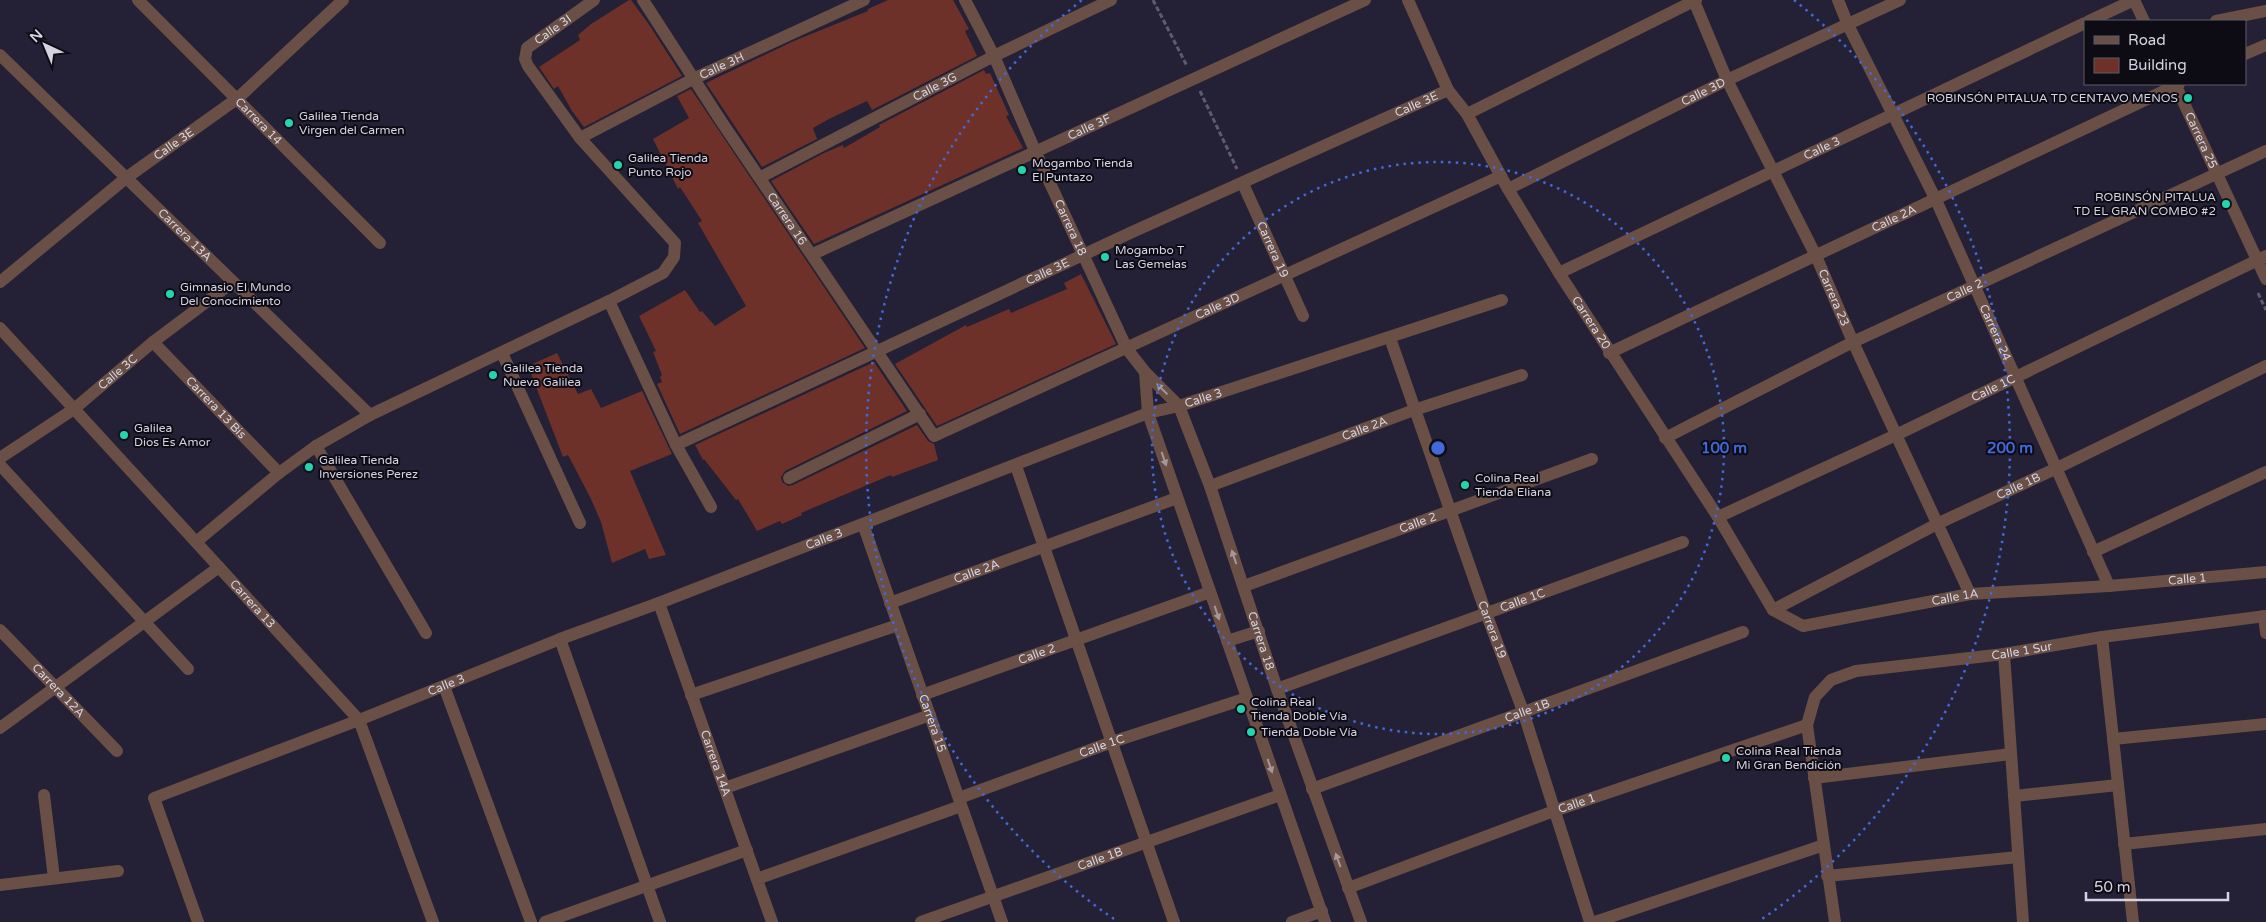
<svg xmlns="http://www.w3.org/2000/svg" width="2266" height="922" font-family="'Varela Round',sans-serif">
	<rect width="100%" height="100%" fill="#242035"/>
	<path fill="#6d3129" d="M629,0H631L650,26L682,76L584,127L572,111L558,86L554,89L539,67L580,40L578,35L591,24Z
		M888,0H953L969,29L965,31L977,56L872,110L867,101L829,119L813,128L817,139L762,167L706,83L794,41L868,11V9Z
		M984,70L986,74L990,73L1009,115L1006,116L1023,148L814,244L771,181L824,153L843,145L844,148L880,127L879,125Z
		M691,89L865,348L680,434L657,384L662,382L660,377L662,375L653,352L656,351L639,316L685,290L700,312L702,311L715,326L746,306L698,223L702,221L680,187L678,189L653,139L689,118L677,96Z
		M1081,274L1116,344L937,426L895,364L966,325L967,327L1009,309L1011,313L1067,289L1064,283Z
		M557,353L578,394L591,389L601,408L642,391L672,454L630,471L666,555L649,559L645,549L612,563L601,522L590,497L568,455L563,457L528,366Z
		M874,362L907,411L785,471L781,477L782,482L788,486L793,485L917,425L928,441L934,444L938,460L892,477L891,475L801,513L802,515L782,524L780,521L757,531L738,499L736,500L704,459L703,460L695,445Z"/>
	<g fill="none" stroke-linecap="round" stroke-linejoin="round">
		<path stroke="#5e5b6e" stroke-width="3" stroke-dasharray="5 2.5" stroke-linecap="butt" d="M1153,0L1187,66
			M1200,91L1237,169
			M2258,293L2266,310"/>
		<g stroke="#694f45" stroke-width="12">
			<path id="s1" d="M138,0L380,243"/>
			<path id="s2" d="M643,0L721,121L934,436L1501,176"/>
			<path id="s3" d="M965,0L994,56L1036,153L1127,349L1145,372L1179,406L1210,486L1277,689L1361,922"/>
			<path id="s4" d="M1408,0L1448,90L1467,114L1508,189L1559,273L1718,517L1773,610L1803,626L1970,594L2109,586L2266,572"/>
			<path id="s5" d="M1838,0L1848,25L1936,200L2109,586"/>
			<path d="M2134,0L2144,21"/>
			<path id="s6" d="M1694,1L1727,80L1816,256L1853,342L1970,594"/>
			<path d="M2089,21L2134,0"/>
			<path d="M2216,21L2266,11"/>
			<path d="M2245,54L2266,45"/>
			<path id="s7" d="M0,55L370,415"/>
			<path id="s8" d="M2175,84L2266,279"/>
			<path d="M1467,114L1696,0"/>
			<path id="s9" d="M580,138L693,79L864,0"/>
			<path id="s10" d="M761,177L994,56L1111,0"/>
			<path id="s11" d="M1243,184L1303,316"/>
			<path id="s12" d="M1508,189L1727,80L1900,0"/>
			<path id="s13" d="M813,254L1365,0"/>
			<path id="s14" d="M1559,273L2085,23"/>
			<path id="s15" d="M0,282L126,178L238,98L343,0"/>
			<path d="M609,301L676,445L711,507"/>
			<path id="s16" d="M0,328L359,720L433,922"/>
			<path id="s17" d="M1390,338L1486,613L1523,711L1590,922"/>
			<path id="s18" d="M153,342L279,473"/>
			<path d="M502,353L580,523"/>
			<path id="s19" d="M1609,353L2179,84"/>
			<path d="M1145,372L1148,413L1325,922"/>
			<path id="s20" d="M1665,438L1853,342L2266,151"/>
			<path id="s21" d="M676,445L1130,233L1448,90"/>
			<path d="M316,446L426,633"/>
			<path id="s22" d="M0,458L74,409L153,342L233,282"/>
			<path d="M0,465L188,669"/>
			<path d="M1016,466L1174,922"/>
			<path d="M789,478L920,414"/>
			<path id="s23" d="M1210,486L1414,410L1522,375"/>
			<path id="s24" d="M1718,517L1896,435L2266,256"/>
			<path id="s25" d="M863,524L1002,922"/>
			<path id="s26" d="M196,542L279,473L316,446L370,415L609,301L663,273L674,257L675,243L580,138L528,66L525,59L527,48L594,0"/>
			<path d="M2093,552L2266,472"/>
			<path id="s27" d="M1244,586L1592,459"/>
			<path id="s28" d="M659,603L772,922"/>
			<path id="s29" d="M890,603L1177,498"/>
			<path id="s30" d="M1773,610L1939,523L2055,469L2266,366"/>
			<path d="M2264,616L2266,633"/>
			<path id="s31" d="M0,630L117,751"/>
			<path d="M2102,637L2133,922"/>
			<path d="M560,639L660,922"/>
			<path d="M1227,641L1259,631"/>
			<path d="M2004,654L2023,922"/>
			<path d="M444,686L531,922"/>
			<path id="s32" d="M1277,689L1683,542"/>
			<path d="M691,695L898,625"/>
			<path id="s33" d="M922,695L1210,592"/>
			<path d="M0,728L219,567"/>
			<path d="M2113,739L2266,724"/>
			<path d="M1814,778L2011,754"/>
			<path d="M725,788L930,715"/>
			<path id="s34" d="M1312,789L1743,632"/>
			<path d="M44,795L54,878"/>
			<path d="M2014,796L2118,785"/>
			<path id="s35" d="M959,798L1112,742L1247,698"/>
			<path d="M2124,844L2266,829"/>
			<path d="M1827,876L2018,857"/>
			<path d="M757,879L961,806"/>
			<path d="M0,885L118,871"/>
			<path id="s36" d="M1348,888L1554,811L1807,725"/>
			<path id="s37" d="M198,922L154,798L359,720L560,639L659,603L1148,413L1179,406L1502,300"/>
			<path d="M545,922L747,850"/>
			<path id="s38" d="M921,922L1280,795"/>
			<path d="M1292,922L1322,911"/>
			<path d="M1595,922L1824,845"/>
			<path id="s39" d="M1835,922L1807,725L1815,697L1831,680L1856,671L2004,654L2102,637L2266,616"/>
		</g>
	</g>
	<defs><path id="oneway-solid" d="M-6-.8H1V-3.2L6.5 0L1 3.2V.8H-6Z" transform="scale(1.25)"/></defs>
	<g fill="#a4989b">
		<use href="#oneway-solid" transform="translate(1162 389) rotate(-136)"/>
		<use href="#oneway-solid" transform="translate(1164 459) rotate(71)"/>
		<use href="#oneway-solid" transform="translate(1234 557) rotate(-109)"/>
		<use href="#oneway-solid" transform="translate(1217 613) rotate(71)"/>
		<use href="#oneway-solid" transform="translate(1270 766) rotate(71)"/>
		<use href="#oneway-solid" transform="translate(1338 860) rotate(-110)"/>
	</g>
	<g fill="none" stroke="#4269da" stroke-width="2.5" stroke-dasharray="2.5 5">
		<circle cx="1438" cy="448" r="286"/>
		<path d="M1114 919A572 572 0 0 1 1082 0M1794 0A572 572 0 0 1 1762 919"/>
	</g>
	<g fill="#22d5af" stroke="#0d0c15" stroke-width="2">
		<circle cx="2188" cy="98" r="5"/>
		<circle cx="289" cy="123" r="5"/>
		<circle cx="618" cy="165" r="5"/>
		<circle cx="1022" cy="170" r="5"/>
		<circle cx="2226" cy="204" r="5"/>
		<circle cx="1105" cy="257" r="5"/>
		<circle cx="170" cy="294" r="5"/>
		<circle cx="493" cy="375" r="5"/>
		<circle cx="124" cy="435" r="5"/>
		<circle cx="309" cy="467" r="5"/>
		<circle cx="1465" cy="485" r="5"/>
		<circle cx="1241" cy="709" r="5"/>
		<circle cx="1251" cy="732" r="5"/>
		<circle cx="1726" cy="758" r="5"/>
	</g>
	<g text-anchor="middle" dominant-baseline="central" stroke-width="4" stroke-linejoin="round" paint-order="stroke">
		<g font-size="12" fill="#d5d3e2" stroke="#0d0c15">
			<text stroke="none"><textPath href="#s26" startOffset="856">Calle 3I</textPath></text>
			<text stroke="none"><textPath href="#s9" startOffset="159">Calle 3H</textPath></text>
			<text stroke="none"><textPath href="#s10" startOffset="196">Calle 3G</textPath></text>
			<text stroke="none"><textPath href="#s12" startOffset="218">Calle 3D</textPath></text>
			<text stroke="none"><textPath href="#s21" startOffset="815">Calle 3E</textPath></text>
			<text stroke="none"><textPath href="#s1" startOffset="171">Carrera 14</textPath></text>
			<text stroke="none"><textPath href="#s13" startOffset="304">Calle 3F</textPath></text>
			<text stroke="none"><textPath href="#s8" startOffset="62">Carrera 25</textPath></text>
			<text stroke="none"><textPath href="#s15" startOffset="222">Calle 3E</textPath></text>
			<text stroke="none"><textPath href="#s14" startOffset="291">Calle 3</textPath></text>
			<text stroke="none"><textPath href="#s2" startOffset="262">Carrera 16</textPath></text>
			<text stroke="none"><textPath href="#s19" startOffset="315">Calle 2A</textPath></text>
			<text stroke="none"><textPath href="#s3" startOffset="251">Carrera 18</textPath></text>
			<text stroke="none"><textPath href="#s7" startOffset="258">Carrera 13A</textPath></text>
			<text stroke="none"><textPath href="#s11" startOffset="72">Carrera 19</textPath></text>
			<text stroke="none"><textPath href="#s21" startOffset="410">Calle 3E</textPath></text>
			<text stroke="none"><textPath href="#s20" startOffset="334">Calle 2</textPath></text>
			<text stroke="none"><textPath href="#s6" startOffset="328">Carrera 23</textPath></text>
			<text stroke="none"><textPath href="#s2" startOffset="836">Calle 3D</textPath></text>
			<text stroke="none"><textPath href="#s4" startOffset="372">Carrera 20</textPath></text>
			<text stroke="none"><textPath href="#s5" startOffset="368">Carrera 24</textPath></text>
			<text stroke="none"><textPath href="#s22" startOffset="146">Calle 3C</textPath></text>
			<text stroke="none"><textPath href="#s24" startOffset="304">Calle 1C</textPath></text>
			<text stroke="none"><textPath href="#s37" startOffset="1255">Calle 3</textPath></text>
			<text stroke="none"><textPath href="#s18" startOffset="91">Carrera 13 Bis</textPath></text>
			<text stroke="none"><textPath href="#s23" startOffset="165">Calle 2A</textPath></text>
			<text stroke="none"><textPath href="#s30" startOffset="275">Calle 1B</textPath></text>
			<text stroke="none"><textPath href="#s27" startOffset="185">Calle 2</textPath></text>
			<text stroke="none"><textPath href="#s37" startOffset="850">Calle 3</textPath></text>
			<text stroke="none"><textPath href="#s29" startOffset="92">Calle 2A</textPath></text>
			<text stroke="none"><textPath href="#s4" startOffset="1134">Calle 1</textPath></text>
			<text stroke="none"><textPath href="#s4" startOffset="901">Calle 1A</textPath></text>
			<text stroke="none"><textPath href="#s32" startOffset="261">Calle 1C</textPath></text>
			<text stroke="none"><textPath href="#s16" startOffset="374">Carrera 13</textPath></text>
			<text stroke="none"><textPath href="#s17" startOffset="309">Carrera 19</textPath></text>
			<text stroke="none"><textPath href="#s3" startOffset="711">Carrera 18</textPath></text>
			<text stroke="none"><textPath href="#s39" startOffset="445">Calle 1 Sur</textPath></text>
			<text stroke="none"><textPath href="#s33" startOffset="122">Calle 2</textPath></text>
			<text stroke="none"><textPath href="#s37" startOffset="445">Calle 3</textPath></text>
			<text stroke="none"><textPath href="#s31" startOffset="84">Carrera 12A</textPath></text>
			<text stroke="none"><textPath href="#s34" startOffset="229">Calle 1B</textPath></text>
			<text stroke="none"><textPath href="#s25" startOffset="211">Carrera 15</textPath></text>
			<text stroke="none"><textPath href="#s35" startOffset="152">Calle 1C</textPath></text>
			<text stroke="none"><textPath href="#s28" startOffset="170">Carrera 14A</textPath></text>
			<text stroke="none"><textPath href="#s36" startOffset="244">Calle 1</textPath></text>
			<text stroke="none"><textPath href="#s38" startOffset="190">Calle 1B</textPath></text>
		</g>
		<g font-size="12" fill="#d5d3e2" stroke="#0d0c15" text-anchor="start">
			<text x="2178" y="98" text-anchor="end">ROBINSÓN PITALUA TD CENTAVO MENOS</text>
			<text x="299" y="116">Galilea Tienda<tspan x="299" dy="14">Virgen del Carmen</tspan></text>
			<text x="628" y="158">Galilea Tienda<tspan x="628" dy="14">Punto Rojo</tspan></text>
			<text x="1032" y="163">Mogambo Tienda<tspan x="1032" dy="14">El Puntazo</tspan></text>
			<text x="2216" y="197" text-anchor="end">ROBINSÓN PITALUA<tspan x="2216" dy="14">TD EL GRAN COMBO #2</tspan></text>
			<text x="1115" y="250">Mogambo T<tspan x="1115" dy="14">Las Gemelas</tspan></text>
			<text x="180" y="287">Gimnasio El Mundo<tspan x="180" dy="14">Del Conocimiento</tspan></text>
			<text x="503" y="368">Galilea Tienda<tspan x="503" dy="14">Nueva Galilea</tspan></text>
			<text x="134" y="428">Galilea<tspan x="134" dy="14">Dios Es Amor</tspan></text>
			<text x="319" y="460">Galilea Tienda<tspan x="319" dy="14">Inversiones Perez</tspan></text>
			<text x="1475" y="478">Colina Real<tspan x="1475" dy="14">Tienda Eliana</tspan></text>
			<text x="1251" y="702">Colina Real<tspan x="1251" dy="14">Tienda Doble Vía</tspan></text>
			<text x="1261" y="732">Tienda Doble Vía</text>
			<text x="1736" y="751">Colina Real Tienda<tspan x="1736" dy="14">Mi Gran Bendición</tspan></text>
		</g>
	</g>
	<circle cx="1438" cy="448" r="8" fill="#4269da" stroke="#0d0c15" stroke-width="2.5"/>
	<g font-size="15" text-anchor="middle" font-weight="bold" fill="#4269da" stroke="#0d0c15" stroke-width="4" stroke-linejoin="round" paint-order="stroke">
		<text x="1724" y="453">100 m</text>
		<text x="2010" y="453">200 m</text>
	</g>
	<rect x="2084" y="20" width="162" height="65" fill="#0d0c15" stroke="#5d5c67"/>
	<rect x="2094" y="36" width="25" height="8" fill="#694f45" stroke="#5d5c67"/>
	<text x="2128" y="45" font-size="15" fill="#d5d3e2">Road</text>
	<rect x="2094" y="58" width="25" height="15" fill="#6d3129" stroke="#5d5c67"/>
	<text x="2128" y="70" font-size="15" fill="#d5d3e2">Building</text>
	<g transform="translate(45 45) rotate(316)" stroke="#0d0c15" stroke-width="4" paint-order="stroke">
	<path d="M0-4L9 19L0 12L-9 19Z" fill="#d5d3e2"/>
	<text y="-8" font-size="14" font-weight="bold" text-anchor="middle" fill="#d5d3e2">N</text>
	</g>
	<path d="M2086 892v8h142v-8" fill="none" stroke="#d5d3e2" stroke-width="2.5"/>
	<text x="2094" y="892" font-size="15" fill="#d5d3e2" stroke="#0d0c15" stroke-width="4" paint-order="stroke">50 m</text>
</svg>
